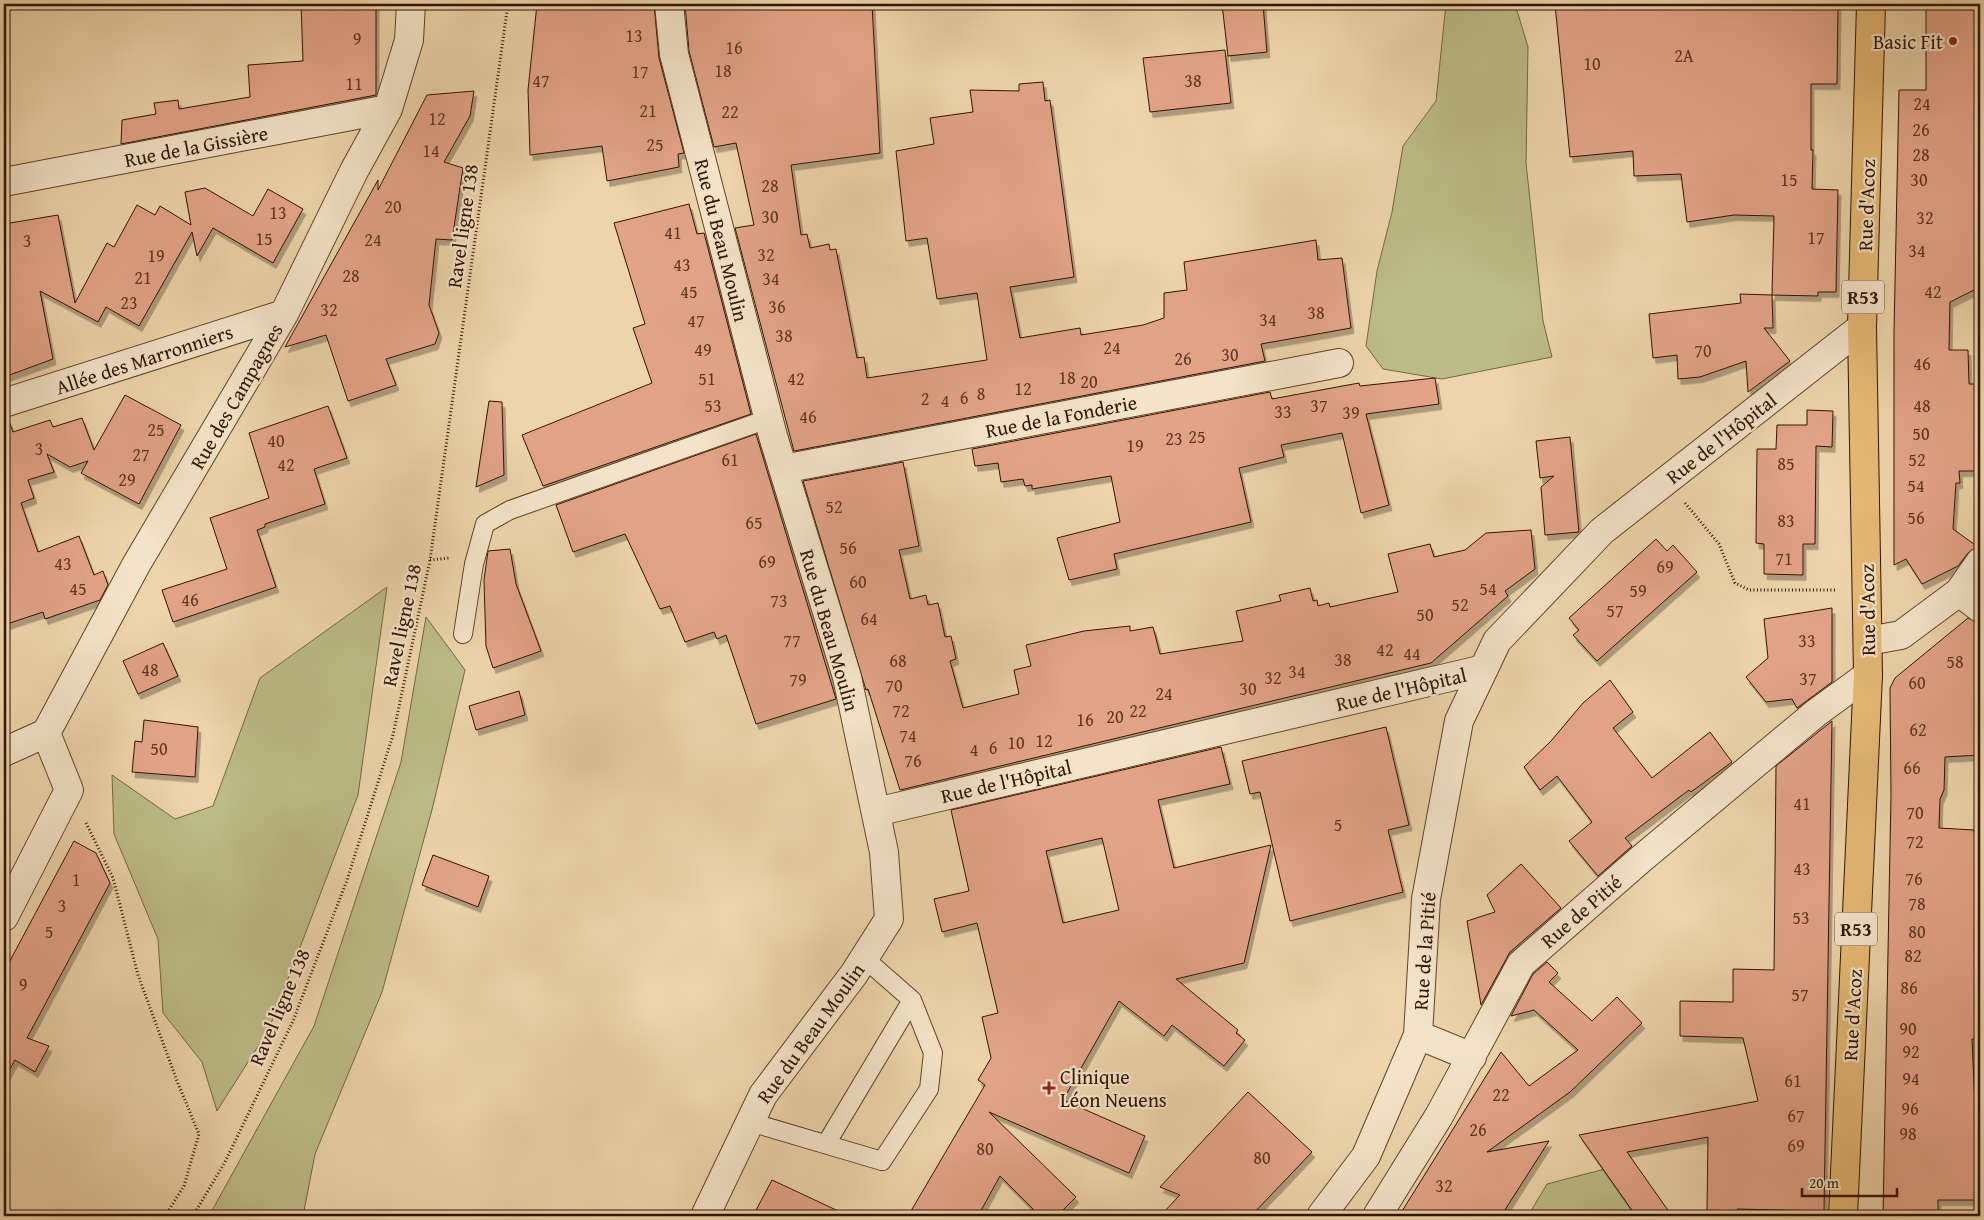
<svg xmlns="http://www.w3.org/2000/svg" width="1984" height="1220" font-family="'Gentium Book Plus',serif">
	<defs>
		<filter id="shadow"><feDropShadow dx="3" dy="5.5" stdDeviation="0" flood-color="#0004"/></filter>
	</defs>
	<rect width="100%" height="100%" fill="#edd4aa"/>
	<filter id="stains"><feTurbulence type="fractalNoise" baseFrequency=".004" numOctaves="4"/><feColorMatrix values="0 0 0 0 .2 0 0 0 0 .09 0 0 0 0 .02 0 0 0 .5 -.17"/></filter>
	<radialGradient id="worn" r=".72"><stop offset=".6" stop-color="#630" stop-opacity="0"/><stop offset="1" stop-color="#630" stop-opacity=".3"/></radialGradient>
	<path fill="#bcbc86" stroke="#766843" d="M1446,4H1515L1528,47L1526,163L1543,321L1552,357L1442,379L1383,369L1366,346L1377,271L1392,212L1403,146L1436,101Z
		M387,587L358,795L269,1029L217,1111L202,1062L163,1013L158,939L114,834L112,775L175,819L213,806L260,678Z
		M426,617L465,670L433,806L382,992L315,1154L303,1216H209L314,1026L401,762Z
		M1605,1169L1661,1210L1662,1216H1528L1547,1184Z"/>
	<path fill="#e3a387" stroke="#311300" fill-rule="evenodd" filter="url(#shadow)" d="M301,4H376V95L121,144L122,120L156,114L154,103L178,100L179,109L250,97L248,65L303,61Z
		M537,4H654L659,58L684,153L678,154L679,167L607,181L602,146L530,155L528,90Z
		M685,4H872L880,153L791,165L801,235L807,234L810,248L829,244L830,250L836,249L857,358L864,357L867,378L987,360L977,293L937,299L927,238L906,241L896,151L934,144L930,118L973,112L970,90L1019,91V84L1043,82L1045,101L1050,100L1074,277L1010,287L1020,338L1080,328L1081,335L1143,325L1164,318V293L1187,290L1184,262L1316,240L1318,260L1342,258L1351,328L1261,344L1265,361L794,451L735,228L754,225L736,143L714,147L689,51Z
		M1222,4H1263L1267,52L1228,56Z
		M1555,4H1838L1837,84H1811V150H1813L1812,189L1838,190L1836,292H1818V296L1772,295L1774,216L1734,215L1687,222L1681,174L1634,176L1633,151L1570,157Z
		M1926,4H1980V287L1950,302L1949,350H1968L1969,384H1977L1978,471H1959L1960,483H1956L1953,529L1978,547L1968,553L1958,566L1922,584L1906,559L1894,565V332L1899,90H1926Z
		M1225,50L1231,103L1150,112L1143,58Z
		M474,91L470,116L444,162L463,168L452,240L436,239L429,305L439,333L435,344L386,359L396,385L348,401L326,335L285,347L378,180V190L427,95Z
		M205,188L253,216L268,189L303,209L273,263L213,228L197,256L192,232L139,326L106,307L98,322L40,291L53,359L4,377V224L58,215L75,303L107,243L114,247L137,205L155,215L160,206L191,225L185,192Z
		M689,204L697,234L704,233L751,414L543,486L522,435L652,383L633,328L645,324L614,223Z
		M1740,294L1772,295L1773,328H1764L1790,361L1748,392L1746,361L1700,377L1678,379L1677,355L1653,358L1649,314L1741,303Z
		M1435,378L1439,404L1366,414L1389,505L1361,513L1342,433L1281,445L1284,457L1239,468L1251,522L1114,554L1117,569L1069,580L1057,538L1120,522L1111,476L1032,489V485L1025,486L1023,479L1001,482L998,463L975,466L972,449L1270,392L1272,399L1359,383L1360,386Z
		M125,395L181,425L139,504L81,473L88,461L70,467L47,454L54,472L28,480L34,498L21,503L38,552L79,536L94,575L103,571L108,585L100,600L45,619L43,612L4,625V422L9,421L13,432L50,420L53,427L82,418L94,450Z
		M489,401L502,402L504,475L476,487Z
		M328,406L347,458L314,469L325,504L265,524V527L257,530L276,587L173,622L162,590L227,569L210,518L269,498L249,433Z
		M1807,410L1833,411L1832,447L1816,446L1815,544H1803V575L1764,574V544L1756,543L1757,449H1776L1777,425H1807Z
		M756,434L836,699L756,724L726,635L717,639L714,632L685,642L670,606L660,609L625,534L573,552L556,505Z
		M1570,437L1579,532L1545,535L1541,487L1554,476L1540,478L1536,441Z
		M903,462L919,546L899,550L910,599L926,595L928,605L938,603L945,637L951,636L956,659L950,661L963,708L1019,694L1014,670L1031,666L1026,645L1084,631L1130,626V631L1153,627L1160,654L1243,641L1236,611L1281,601L1279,595L1310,588L1313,601L1317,600L1318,606L1329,603L1330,607L1398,592L1388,554L1430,544L1434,557L1465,550L1486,533L1531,530L1535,569L1505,591L1508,596L1431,663L900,790L868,689L866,690L803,481Z
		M1656,539L1667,551L1673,545L1697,572L1597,661L1573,635L1579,630L1569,618Z
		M510,549L516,584L541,651L493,668L486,646L484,580L488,551Z
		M1832,608V682L1797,708L1792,699L1766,702L1746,677L1768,658L1764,619Z
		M1968,618L1980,623V755L1945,757L1944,790L1940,799L1939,828L1974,830L1978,870H1980V1039H1972L1975,1107H1980V1200H1938V1216H1883L1891,795L1890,688L1895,678Z
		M163,643L178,676L138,694L123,661Z
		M1610,680L1633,712L1613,728L1652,778L1710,732L1732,762L1691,792L1689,790L1625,838L1632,846L1598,876L1569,841L1592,822L1557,776L1540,790L1524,767L1551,741L1583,703Z
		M519,691L525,715L476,730L469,706Z
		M144,720L198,727L195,777L132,772L135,741L142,742Z
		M1832,721L1824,1211L1737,1209V1211H1707L1708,1137L1627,1152L1672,1216H1636L1579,1135L1758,1101L1743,1038L1680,1036V1001L1733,1002V969L1774,970L1776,766Z
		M1386,727L1409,825L1388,830L1403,892L1290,921L1260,792L1250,794L1242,761Z
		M1221,747L1230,784L1158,800L1174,868L1271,845L1244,963L1176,979L1238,1030L1236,1033L1245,1040L1224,1066L1172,1025L1164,1036L1119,1001L1063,1100L1145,1136L1129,1173L989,1112L1076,1197L1057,1216H1040L1000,1176L978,1216H908L985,1085L978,1080L991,1058L982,1017L998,1013L977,923L942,932L934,899L969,891L951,810ZM1102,838L1119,910L1063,923L1046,851Z
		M74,841L96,853L110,883L27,1038L49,1046L35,1072L15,1060L4,1080V972Z
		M433,855L489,876L478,907L422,885Z
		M1521,864L1561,908L1510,952L1481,1005L1467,921L1495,912L1487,895Z
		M1547,962L1558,973L1549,982L1592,1021L1617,997L1642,1023L1570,1092L1487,1152L1549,1141L1501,1216H1399L1501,1052L1529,1086L1578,1050L1534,1010L1511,1016L1533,974Z
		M1248,1092L1312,1152L1251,1216H1160L1180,1195L1160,1187Z
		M772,1180L849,1216H753Z"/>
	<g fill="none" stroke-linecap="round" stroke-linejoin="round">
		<defs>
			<path id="service" d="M463,634L474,564L485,524L510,510L768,419
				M750,1122L882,1161L929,1089L933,1053L912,1000L864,958
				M826,1144L912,1000"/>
			<path id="minor" d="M669,4L674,54L773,436L847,677L884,852L889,919L854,974L763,1095L705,1216
				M4,182L388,109
				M4,403L284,314
				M783,469L1339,363
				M1959,592L1980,608
				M1868,641L1901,635L1959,592L1980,562
				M4,752L46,733L136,565L284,314L354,171L388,109L409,40L411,4
				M876,812L1484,669
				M4,917L69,790L46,733
				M1418,1035L1472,1057
				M1321,1216L1366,1156L1418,1035L1426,899L1459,721L1497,641L1602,531L1862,327
				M1377,1216L1439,1116L1521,964L1641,859L1816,713L1868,675"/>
			<path id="primary" d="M1843,1216L1868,675L1862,327L1871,4"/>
		</defs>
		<use href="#service" stroke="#60432a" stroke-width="20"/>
		<use href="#minor" stroke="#60432a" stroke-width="30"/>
		<use href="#primary" stroke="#311300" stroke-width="30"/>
		<path stroke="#311300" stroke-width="3" stroke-dasharray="1 2.5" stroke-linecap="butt" d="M1685,503L1719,544L1735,583L1749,590H1836
			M430,560L449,558
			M86,823L113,878L138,975L177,1081L199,1134L184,1186L165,1216
			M193,1216L225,1162L293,1021L347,880L393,735L430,560L508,4"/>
		<use href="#service" stroke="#f3e3c8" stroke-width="18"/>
		<use href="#minor" stroke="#f3e3c8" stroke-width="28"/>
		<use href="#primary" stroke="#e6ba75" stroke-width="28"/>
	</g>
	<g fill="#8f2418" stroke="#f3e3c8" stroke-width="2">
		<circle cx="1953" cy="41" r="5"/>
		<path d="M1046.5 1080.5h5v5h5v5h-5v5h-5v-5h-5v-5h5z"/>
	</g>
	<g text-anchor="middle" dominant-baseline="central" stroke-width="4.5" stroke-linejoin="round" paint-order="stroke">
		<g font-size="18" fill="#5e3722">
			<text x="634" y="35">13</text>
			<text x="357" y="38">9</text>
			<text x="734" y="47">16</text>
			<text x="1684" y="55">2A</text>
			<text x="1592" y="63">10</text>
			<text x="723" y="70">18</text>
			<text x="640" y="71">17</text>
			<text x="541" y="80">47</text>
			<text x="1193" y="80">38</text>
			<text x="354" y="83">11</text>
			<text x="1922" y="103">24</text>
			<text x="648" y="110">21</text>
			<text x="730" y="111">22</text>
			<text x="437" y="118">12</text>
			<text x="1921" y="129">26</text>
			<text x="655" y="144">25</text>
			<text x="431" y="150">14</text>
			<text x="1921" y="154">28</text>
			<text x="1789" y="179">15</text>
			<text x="1919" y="179">30</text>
			<text x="770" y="185">28</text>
			<text x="393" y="206">20</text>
			<text x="278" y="212">13</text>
			<text x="770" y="216">30</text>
			<text x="1925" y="217">32</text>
			<text x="673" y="232">41</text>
			<text x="1816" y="237">17</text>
			<text x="264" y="238">15</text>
			<text x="373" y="239">24</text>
			<text x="27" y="240">3</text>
			<text x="1917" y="250">34</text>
			<text x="766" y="254">32</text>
			<text x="156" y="255">19</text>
			<text x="682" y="264">43</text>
			<text x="351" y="275">28</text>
			<text x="143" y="277">21</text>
			<text x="771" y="278">34</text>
			<text x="689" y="291">45</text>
			<text x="1933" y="291">42</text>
			<text x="129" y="302">23</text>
			<text x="777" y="306">36</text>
			<text x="329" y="309">32</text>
			<text x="1316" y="312">38</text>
			<text x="1268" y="319">34</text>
			<text x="696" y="320">47</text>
			<text x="784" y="335">38</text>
			<text x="1112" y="347">24</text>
			<text x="703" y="349">49</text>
			<text x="1703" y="350">70</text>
			<text x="1230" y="354">30</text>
			<text x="1183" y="358">26</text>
			<text x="1922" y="363">46</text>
			<text x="1067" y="377">18</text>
			<text x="707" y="378">51</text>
			<text x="796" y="378">42</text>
			<text x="1089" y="381">20</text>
			<text x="1023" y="388">12</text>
			<text x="981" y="393">8</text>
			<text x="964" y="397">6</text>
			<text x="925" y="398">2</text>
			<text x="945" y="400">4</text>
			<text x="713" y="405">53</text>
			<text x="1319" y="405">37</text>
			<text x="1922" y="405">48</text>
			<text x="1283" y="411">33</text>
			<text x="1351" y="412">39</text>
			<text x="808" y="416">46</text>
			<text x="156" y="429">25</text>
			<text x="1921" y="433">50</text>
			<text x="1197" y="436">25</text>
			<text x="1174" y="438">23</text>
			<text x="276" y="440">40</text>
			<text x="1135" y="445">19</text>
			<text x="39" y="448">3</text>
			<text x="141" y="454">27</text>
			<text x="730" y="459">61</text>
			<text x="1917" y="459">52</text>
			<text x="1786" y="463">85</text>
			<text x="286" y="464">42</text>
			<text x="127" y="479">29</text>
			<text x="1916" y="485">54</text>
			<text x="834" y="506">52</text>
			<text x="1916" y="517">56</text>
			<text x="1786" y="520">83</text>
			<text x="754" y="522">65</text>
			<text x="848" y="547">56</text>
			<text x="1784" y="558">71</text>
			<text x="767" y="561">69</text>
			<text x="63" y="563">43</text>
			<text x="1665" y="566">69</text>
			<text x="858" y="581">60</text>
			<text x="78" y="588">45</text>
			<text x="1488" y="588">54</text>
			<text x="1638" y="590">59</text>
			<text x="190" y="599">46</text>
			<text x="779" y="600">73</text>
			<text x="1460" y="604">52</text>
			<text x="1615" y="610">57</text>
			<text x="1425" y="614">50</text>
			<text x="869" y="618">64</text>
			<text x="792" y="640">77</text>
			<text x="1807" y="640">33</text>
			<text x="1385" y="649">42</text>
			<text x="1412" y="653">44</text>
			<text x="1343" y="659">38</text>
			<text x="898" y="660">68</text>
			<text x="1955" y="661">58</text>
			<text x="150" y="669">48</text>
			<text x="1297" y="671">34</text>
			<text x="1273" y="677">32</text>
			<text x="1808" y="678">37</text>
			<text x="798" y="679">79</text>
			<text x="1917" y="682">60</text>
			<text x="894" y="685">70</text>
			<text x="1248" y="688">30</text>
			<text x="1164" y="693">24</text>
			<text x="901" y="710">72</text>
			<text x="1138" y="710">22</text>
			<text x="1115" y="716">20</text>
			<text x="1085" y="719">16</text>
			<text x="1918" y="729">62</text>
			<text x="908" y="735">74</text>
			<text x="1044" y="740">12</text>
			<text x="1016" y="742">10</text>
			<text x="993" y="747">6</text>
			<text x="159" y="748">50</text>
			<text x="974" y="749">4</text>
			<text x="913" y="760">76</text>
			<text x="1912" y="767">66</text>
			<text x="1802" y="803">41</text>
			<text x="1915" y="812">70</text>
			<text x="1338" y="824">5</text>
			<text x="1915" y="841">72</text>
			<text x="1802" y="868">43</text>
			<text x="1914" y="878">76</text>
			<text x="76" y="879">1</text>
			<text x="1917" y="903">78</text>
			<text x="62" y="905">3</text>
			<text x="1801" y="917">53</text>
			<text x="49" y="931">5</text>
			<text x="1917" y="931">80</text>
			<text x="1913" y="955">82</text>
			<text x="23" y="984">9</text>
			<text x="1909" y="987">86</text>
			<text x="1800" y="994">57</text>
			<text x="1908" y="1028">90</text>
			<text x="1911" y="1051">92</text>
			<text x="1911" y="1078">94</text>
			<text x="1793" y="1080">61</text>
			<text x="1501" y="1094">22</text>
			<text x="1910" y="1108">96</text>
			<text x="1796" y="1115">67</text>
			<text x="1478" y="1129">26</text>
			<text x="1908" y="1133">98</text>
			<text x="1796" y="1145">69</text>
			<text x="985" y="1148">80</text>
			<text x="1262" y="1157">80</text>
			<text x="1444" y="1185">32</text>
		</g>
		<g fill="#f3e3c8" stroke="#6b513c" stroke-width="1">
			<rect x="1842" y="280.5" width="42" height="33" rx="4"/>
			<rect x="1835" y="912.5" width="42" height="33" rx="4"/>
		</g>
		<g font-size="19" font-weight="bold" fill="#311300">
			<text x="1863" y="297">R53</text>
			<text x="1856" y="929">R53</text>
		</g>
		<g font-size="20" fill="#311300" stroke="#f3e3c8" text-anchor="end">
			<text x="1943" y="41">Basic Fit</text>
			<text x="1060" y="1076" text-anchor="start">Clinique<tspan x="1060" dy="23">Léon Neuens</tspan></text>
		</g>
		<g font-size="20" fill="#311300" stroke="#f3e3c8">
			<text transform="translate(196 146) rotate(-11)">Rue de la Gissière</text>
			<text transform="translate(1866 205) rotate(-88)">Rue d'Acoz</text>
			<text transform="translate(462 226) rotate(-82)">Ravel ligne 138</text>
			<text transform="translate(722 240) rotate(76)">Rue du Beau Moulin</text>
			<text transform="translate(144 359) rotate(-18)">Allée des Marronniers</text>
			<text transform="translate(236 396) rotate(-60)">Rue des Campagnes</text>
			<text transform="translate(1061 416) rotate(-11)">Rue de la Fonderie</text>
			<text transform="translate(1721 438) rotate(-38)">Rue de l'Hôpital</text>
			<text transform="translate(1867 610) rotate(-91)">Rue d'Acoz</text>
			<text transform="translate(401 625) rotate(-78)">Ravel ligne 138</text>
			<text transform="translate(830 630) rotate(74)">Rue du Beau Moulin</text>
			<text transform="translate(1401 689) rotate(-13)">Rue de l'Hôpital</text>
			<text transform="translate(1006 781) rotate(-13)">Rue de l'Hôpital</text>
			<text transform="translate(1581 911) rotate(-41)">Rue de Pitié</text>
			<text transform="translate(1424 951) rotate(-86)">Rue de la Pitié</text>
			<text transform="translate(279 1007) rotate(-67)">Ravel ligne 138</text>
			<text transform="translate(1852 1015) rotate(-87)">Rue d'Acoz</text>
			<text transform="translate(810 1033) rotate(-54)">Rue du Beau Moulin</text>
		</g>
	</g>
	<rect width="1984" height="1220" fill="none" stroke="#edd4aa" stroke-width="20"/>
	<rect x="5" y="5" width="1974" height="1210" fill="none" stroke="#311300" stroke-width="2.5"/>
	<rect x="10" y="10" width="1964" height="1200" fill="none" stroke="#311300"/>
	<path d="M1802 1188v8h95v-8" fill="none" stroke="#311300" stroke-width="2.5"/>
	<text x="1809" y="1188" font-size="15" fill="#311300" stroke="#f3e3c8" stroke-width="4" paint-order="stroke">20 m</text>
	<rect width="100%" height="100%" filter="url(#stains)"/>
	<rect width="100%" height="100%" fill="url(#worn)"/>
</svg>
